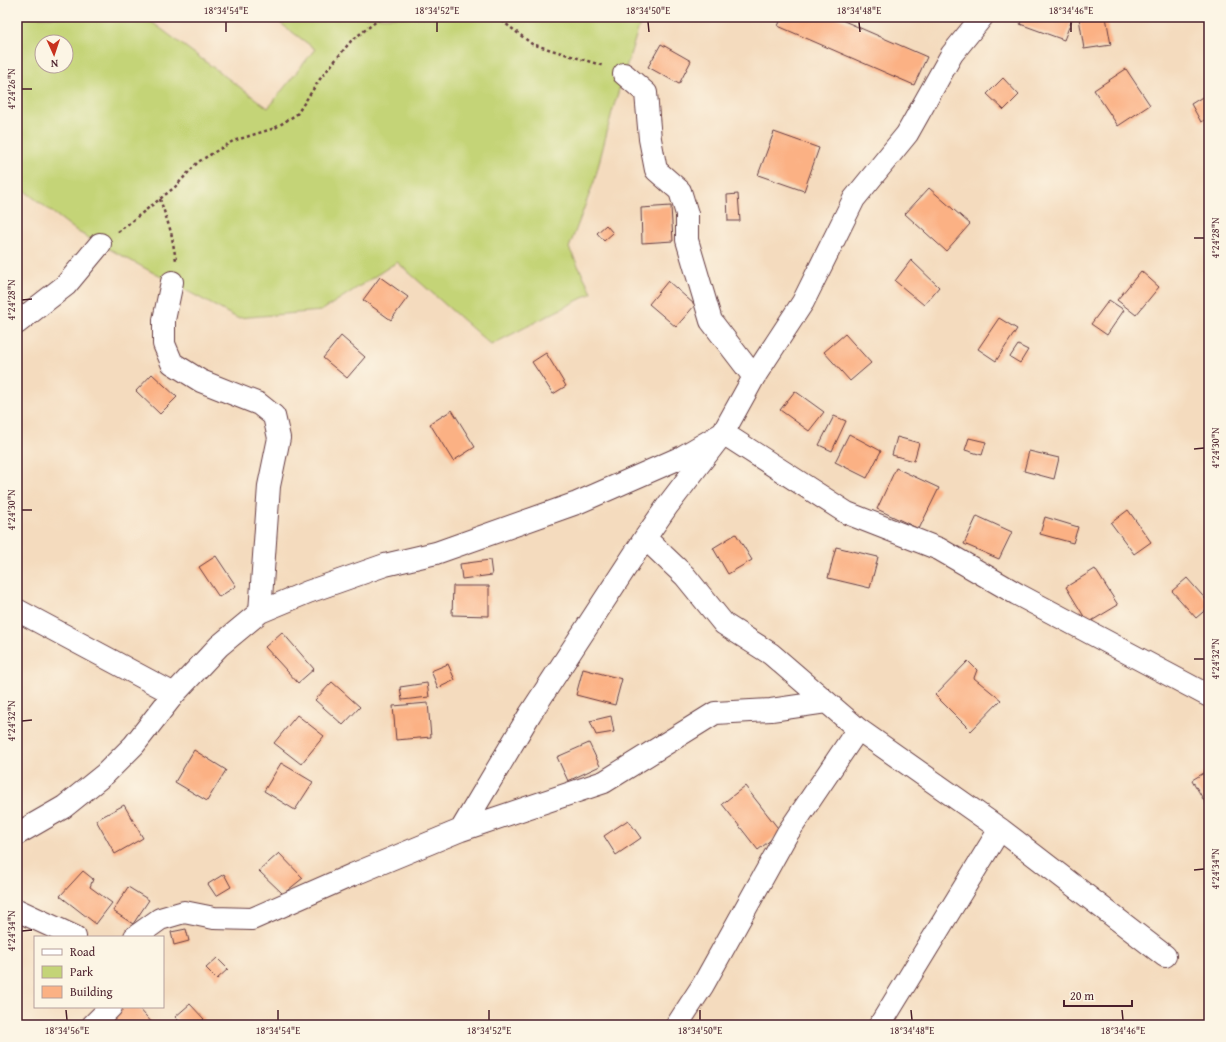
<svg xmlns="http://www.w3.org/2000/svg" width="1226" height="1042" font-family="'Gentium Book Plus',serif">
	<rect width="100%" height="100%" fill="#fcf5e5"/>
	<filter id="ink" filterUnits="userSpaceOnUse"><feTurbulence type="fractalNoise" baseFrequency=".025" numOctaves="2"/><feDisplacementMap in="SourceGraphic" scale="8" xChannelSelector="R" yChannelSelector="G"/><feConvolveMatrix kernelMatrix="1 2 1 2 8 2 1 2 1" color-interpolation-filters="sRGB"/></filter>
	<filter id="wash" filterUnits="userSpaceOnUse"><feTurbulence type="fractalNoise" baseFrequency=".012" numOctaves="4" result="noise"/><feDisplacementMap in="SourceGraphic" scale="16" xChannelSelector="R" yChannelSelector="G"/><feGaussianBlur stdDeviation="0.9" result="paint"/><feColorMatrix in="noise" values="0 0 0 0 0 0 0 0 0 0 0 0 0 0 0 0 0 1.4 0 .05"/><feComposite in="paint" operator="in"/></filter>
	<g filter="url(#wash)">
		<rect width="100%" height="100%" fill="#f4dbbe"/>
		<path fill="#c4d477" stroke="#877a51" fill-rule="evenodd" d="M17,17H145L268,108L315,49L272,17H642L612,112L595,179L569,248L592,293L491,345L397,262L321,311L237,318L78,232L17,185ZM42,42H66V66H42Z"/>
		<g id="blocks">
			<path fill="#fbb184" d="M782,17H835L927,57L914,85L778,26Z
				M1023,17H1073L1064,40L1020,24Z
				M1106,17L1111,45L1084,49L1079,18Z
				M661,44L691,61L679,84L648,67Z
				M1126,69L1150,105L1118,126L1094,90Z
				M1003,78L1019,95L1004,110L987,94Z
				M1209,93V118L1201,122L1191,104Z
				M774,132L819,148L804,191L758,175Z
				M929,188L970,224L946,251L905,214Z
				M738,194L740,221H728L727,195Z
				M671,206L673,241L642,243L641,208Z
				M606,225L613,233L604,241L597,233Z
				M911,260L939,287L924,305L895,281Z
				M1141,271L1159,287L1136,315L1117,300Z
				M380,277L408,297L391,320L363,300Z
				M668,281L695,305L676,327L649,304Z
				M1109,300L1124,310L1107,335L1091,324Z
				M999,318L1017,329L996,361L978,349Z
				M845,334L871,363L850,381L824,352Z
				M341,336L365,357L347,378L323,358Z
				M1018,345L1028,350L1020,363L1010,357Z
				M546,353L566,386L553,394L532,362Z
				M152,374L177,397L160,414L136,391Z
				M795,391L824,412L809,431L780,410Z
				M452,410L475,447L453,461L430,424Z
				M834,416L846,421L832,451L819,445Z
				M849,434L881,451L867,478L835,462Z
				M897,437L919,443L914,461L892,455Z
				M969,438L986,442L982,455L965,450Z
				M1029,451L1059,458L1054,479L1024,471Z
				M896,468L939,488L919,529L877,509Z
				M1128,510L1151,542L1134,554L1111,523Z
				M977,516L1012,532L999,559L964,544Z
				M1045,517L1078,527L1073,543L1040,534Z
				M736,534L752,560L728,574L713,548Z
				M836,547L878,557L870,588L828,578Z
				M216,556L236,586L219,597L199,567Z
				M490,560L492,575L462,579L460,564Z
				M1095,569L1118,605L1088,623L1066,587Z
				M1187,578L1209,603V607L1196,618L1172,591Z
				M453,586H489V616L452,615Z
				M282,632L314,669L298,683L265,647Z
				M968,661L977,670L974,678L1001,700L971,731L935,695Z
				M448,664L455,680L438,688L431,671Z
				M583,669L622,679L615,705L576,695Z
				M332,682L360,707L343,725L315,700Z
				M427,683L429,697L402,700L400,687Z
				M428,703L431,737L396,740L393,706Z
				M297,715L324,736L301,764L274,743Z
				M611,716L614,732L596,735L590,721Z
				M589,743L600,766L568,781L557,757Z
				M194,750L226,770L207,801L175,782Z
				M281,763L313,782L295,810L264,791Z
				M1209,770V809L1192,780Z
				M745,786L781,832L758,850L722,804Z
				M124,805L143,838L115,854L96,820Z
				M628,820L641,838L616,855L604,836Z
				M279,853L303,878L283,894L259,871Z
				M83,871L93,879L90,887L112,903L96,924L60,896Z
				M224,874L231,887L216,896L208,884Z
				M128,887L149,900L133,924L113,911Z
				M186,929L189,941L174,945L171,932Z
				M217,958L228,969L217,979L206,968Z
				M190,1004L204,1019L198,1025H183L175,1017Z
				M119,1007H138L154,1025H117L109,1016Z"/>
		</g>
	</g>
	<g filter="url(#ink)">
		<use href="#blocks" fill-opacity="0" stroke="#643b41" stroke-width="1"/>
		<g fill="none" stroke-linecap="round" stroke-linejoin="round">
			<defs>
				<path id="street" d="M624,74L646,93L650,139L656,170L680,191L687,214V240L711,321L754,377
					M172,282L164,320V344L172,363L201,381L259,404L274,416L279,438L269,486L260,612
					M17,323L66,285L100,244
					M645,538L685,576L724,624L771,654L858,729L1000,829L1165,956
					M17,610L174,694
					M461,830L530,714L645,538L668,505L723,433L754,377L803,302L854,199L907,134L952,54L982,17
					M17,834L64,807L105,774L134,745L174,694L219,646L260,612L308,592L385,565L436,553L577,503L682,457L723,433L847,513L939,549L1017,594L1209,696
					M17,910L75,937
					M135,937L160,919L184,912L214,918L252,919L352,875L461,830L604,782L715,713L771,710L826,702
					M93,1025L111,1007
					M677,1025L703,985L787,834L858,729
					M880,1025L1000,829"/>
			</defs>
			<use href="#street" stroke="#643b41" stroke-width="24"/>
			<path stroke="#643b41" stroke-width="2.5" stroke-dasharray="3 3" stroke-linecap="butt" d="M497,17L532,44L604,66
				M160,199L171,232L176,260
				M118,232L175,187L198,162L233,141L275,128L297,114L320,79L351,41L382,17"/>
			<use href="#street" stroke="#fff" stroke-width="22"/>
		</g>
	</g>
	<path fill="none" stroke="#4a1f2b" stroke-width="1.5" d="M226,22V32M437,22V32M648,22L649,32M859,22L860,32M1071,22V32M22,89H32M1194,238H1204M22,300L32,299M1194,449L1204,448M22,510H32M1194,659H1204M22,721L32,720M1194,870L1204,869M22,931L32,930M66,1010L67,1020M278,1010V1020M489,1010V1020M700,1010V1020M911,1010L912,1020M1122,1010L1123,1020"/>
	<rect width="1226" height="1042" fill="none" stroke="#fcf5e5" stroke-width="44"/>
	<rect x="34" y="936" width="130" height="72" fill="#fcf5e5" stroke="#b59f9b"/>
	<rect x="42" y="949" width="20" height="6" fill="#ffffff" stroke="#b59f9b"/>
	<text x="70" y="956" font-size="12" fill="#4a1f2b">Road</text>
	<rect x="42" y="966" width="20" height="12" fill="#c4d477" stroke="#b59f9b"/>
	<text x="70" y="976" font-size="12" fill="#4a1f2b">Park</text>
	<rect x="42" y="986" width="20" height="12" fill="#fbb184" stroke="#b59f9b"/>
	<text x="70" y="996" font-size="12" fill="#4a1f2b">Building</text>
	<g transform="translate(54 54) rotate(177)"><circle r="19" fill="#fcf5e5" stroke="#b59f9b"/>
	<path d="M0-3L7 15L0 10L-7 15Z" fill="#c8321e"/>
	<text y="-6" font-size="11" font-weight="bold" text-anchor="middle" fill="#4a1f2b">N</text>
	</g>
	<path d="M1064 1000v6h68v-6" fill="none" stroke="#4a1f2b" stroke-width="2"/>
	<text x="1070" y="1000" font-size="12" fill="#4a1f2b" stroke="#fcf5e5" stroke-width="3" paint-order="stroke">20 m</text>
	<rect x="22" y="22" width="1182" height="998" fill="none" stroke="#4a1f2b" stroke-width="1.5"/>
	<g font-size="10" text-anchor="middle" fill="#4a1f2b">
		<text x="226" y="14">18°34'54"E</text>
		<text x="437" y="14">18°34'52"E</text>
		<text x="648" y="14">18°34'50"E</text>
		<text x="859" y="14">18°34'48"E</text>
		<text x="1071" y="14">18°34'46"E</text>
		<text transform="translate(11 89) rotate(-90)" y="4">4°24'26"N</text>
		<text transform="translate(1215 238) rotate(-90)" y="4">4°24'28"N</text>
		<text transform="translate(11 300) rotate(-90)" y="4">4°24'28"N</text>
		<text transform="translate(1215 448) rotate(-90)" y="4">4°24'30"N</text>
		<text transform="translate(11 510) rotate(-90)" y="4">4°24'30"N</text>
		<text transform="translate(1215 659) rotate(-90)" y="4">4°24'32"N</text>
		<text transform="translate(11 721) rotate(-90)" y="4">4°24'32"N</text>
		<text transform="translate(1215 869) rotate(-90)" y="4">4°24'34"N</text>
		<text transform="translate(11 931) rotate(-90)" y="4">4°24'34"N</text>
		<text x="67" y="1034">18°34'56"E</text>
		<text x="278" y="1034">18°34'54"E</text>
		<text x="489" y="1034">18°34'52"E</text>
		<text x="700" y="1034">18°34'50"E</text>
		<text x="912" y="1034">18°34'48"E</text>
		<text x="1123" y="1034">18°34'46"E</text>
	</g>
</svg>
